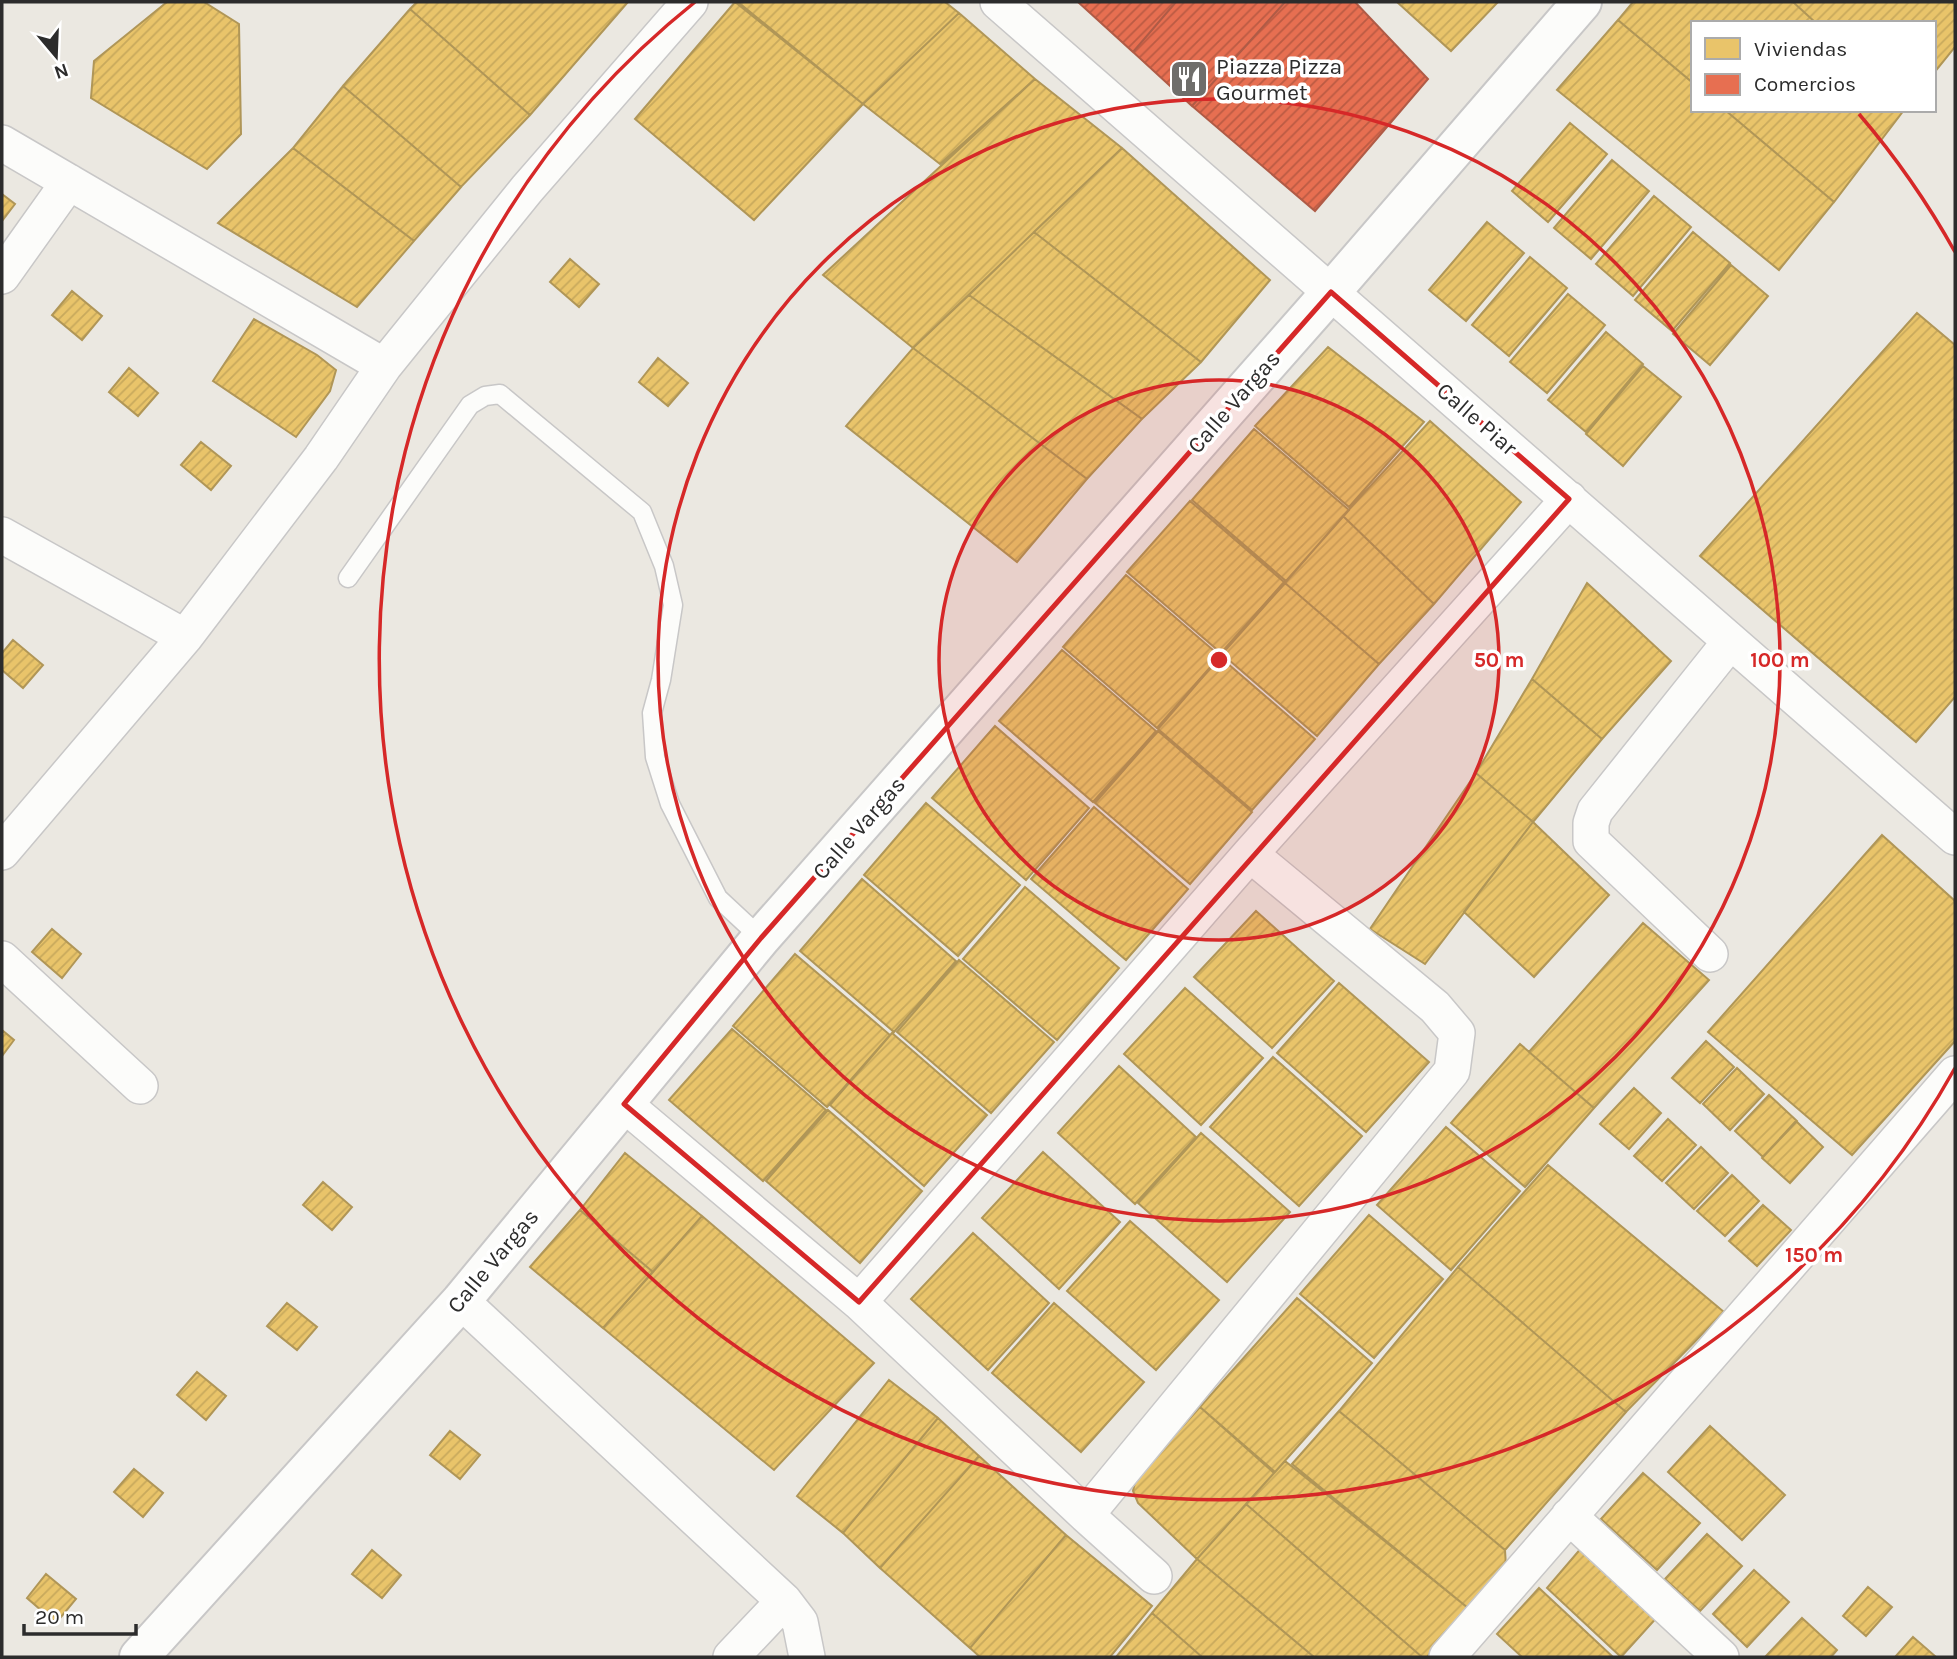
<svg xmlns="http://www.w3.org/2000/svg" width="1957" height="1659" font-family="Karla,sans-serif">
	<defs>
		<pattern id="homes-hatch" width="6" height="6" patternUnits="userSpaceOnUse" patternTransform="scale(1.75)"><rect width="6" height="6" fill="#e9c46a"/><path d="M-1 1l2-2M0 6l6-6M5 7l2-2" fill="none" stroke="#c8a95c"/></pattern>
		<pattern id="shops-hatch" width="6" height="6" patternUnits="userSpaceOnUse" patternTransform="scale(1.75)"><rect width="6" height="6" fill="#e76f51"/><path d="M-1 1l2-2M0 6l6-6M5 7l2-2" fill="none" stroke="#bb5b43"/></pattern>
	</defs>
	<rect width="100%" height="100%" fill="#ebe8e1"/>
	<path fill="url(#homes-hatch)" stroke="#b09657" stroke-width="2" d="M167,2H204L239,24L241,134L207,169L91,98L94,61Z
		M417,2H628L530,115L410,9Z
		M735,2L863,104L754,220L635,119Z
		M738,2H945L959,13L863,104Z
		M1397,2H1498L1451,51Z
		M1633,2H1793L1816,23H1693V83L1618,20Z
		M1793,2H1955V47L1934,73V23H1816Z
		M410,9L530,115L461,187L343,86Z
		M959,13L1035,79L940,164L863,104Z
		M1618,20L1693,83V110H1725L1834,202L1779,270L1557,90Z
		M1035,79L1122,148L913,348L823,275Z
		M343,86L461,187L414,241L293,148Z
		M1725,110H1904L1834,202Z
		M1570,123L1607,154L1548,222L1512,191Z
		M293,148L414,241L357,307L218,223Z
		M1122,148L1270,280L1201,362L1034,232Z
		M1612,160L1649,191L1591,259L1554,228Z
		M2,194L15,204L2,221Z
		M1654,196L1691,227L1633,296L1596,264Z
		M1487,222L1524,253L1466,321L1429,290Z
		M1034,232L1201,362L1142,419L969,295Z
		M1693,232L1730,263L1672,331L1635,300Z
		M1530,257L1567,288L1509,356L1472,325Z
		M570,259L599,284L579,307L550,282Z
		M1731,265L1768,296L1710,365L1673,334Z
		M72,291L102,316L82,340L52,315Z
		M1568,294L1605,325L1547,393L1510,362Z
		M969,295L1142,419L1087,479L913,348Z
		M1917,313L1955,345V697L1916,742L1700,556Z
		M254,319L317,355L336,370L330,391L296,437L213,381Z
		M1606,332L1643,364L1586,432L1548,400Z
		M1328,347L1424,422L1349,507L1255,426Z
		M913,348L1087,479L1017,562L846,426Z
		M658,358L688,383L668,406L639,382Z
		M1643,366L1681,397L1623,466L1586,434Z
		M129,368L158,393L138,416L109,392Z
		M1430,421L1521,502L1434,604L1343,516Z
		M1254,429L1349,510L1286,581L1192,500Z
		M201,442L231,466L211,490L181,465Z
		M1190,501L1284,582L1221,653L1127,572Z
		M1343,516L1434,604L1379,664L1285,583Z
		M1126,575L1220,656L1157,728L1063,647Z
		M1285,583L1379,664L1317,736L1222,654Z
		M1587,583L1671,661L1602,739L1532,679Z
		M13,640L43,665L23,688L2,670V653Z
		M1062,650L1156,731L1093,802L999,721Z
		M1220,657L1315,739L1252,810L1158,729Z
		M1532,679L1602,739L1533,822L1476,773Z
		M995,726L1089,808L1026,880L932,798Z
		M1158,731L1252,812L1190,884L1095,803Z
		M1476,773L1533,822L1425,964L1370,929Z
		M926,803L1020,885L958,956L864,875Z
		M1094,807L1188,889L1126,960L1031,879Z
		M1533,822L1609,895L1534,977L1464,912Z
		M1882,835L1955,901V1041L1852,1155L1708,1032Z
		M862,879L956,961L894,1032L800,951Z
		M1025,887L1119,968L1057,1040L963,959Z
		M1256,911L1334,981L1272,1048L1194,977Z
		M1643,923L1709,980L1594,1108L1529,1052Z
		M52,929L81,954L62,978L32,952Z
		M795,954L890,1035L827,1107L733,1026Z
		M959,960L1054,1042L991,1113L897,1032Z
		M1339,983L1429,1062L1366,1132L1277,1053Z
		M1185,988L1263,1058L1201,1125L1124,1054Z
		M732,1029L826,1110L763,1181L669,1100Z
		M2,1030L14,1040L2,1056Z
		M892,1033L987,1115L924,1186L830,1105Z
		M1706,1041L1734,1067L1700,1103L1672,1078Z
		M1520,1044L1594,1108L1525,1187L1451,1123Z
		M1273,1057L1362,1136L1299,1206L1210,1127Z
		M1119,1066L1196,1137L1135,1204L1058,1133Z
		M1737,1068L1764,1094L1730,1130L1703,1104Z
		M1634,1088L1661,1113L1629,1149L1600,1124Z
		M1769,1095L1797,1121L1763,1157L1735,1131Z
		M828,1110L922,1191L860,1263L766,1181Z
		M1668,1119L1696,1145L1662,1181L1634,1156Z
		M1796,1121L1823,1147L1790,1183L1762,1158Z
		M1446,1127L1520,1191L1451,1270L1377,1205Z
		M1201,1133L1290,1212L1227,1282L1138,1203Z
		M1701,1147L1728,1173L1694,1209L1666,1183Z
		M1043,1152L1120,1222L1059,1289L982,1218Z
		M625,1153L702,1216L653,1272L580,1210Z
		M1548,1165L1724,1312L1626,1412L1458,1267Z
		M1732,1175L1759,1201L1725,1236L1697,1211Z
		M323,1182L352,1207L332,1230L303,1205Z
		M1763,1205L1791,1230L1757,1266L1729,1241Z
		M580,1210L653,1272L603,1328L530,1267Z
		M1369,1215L1443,1279L1374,1358L1300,1294Z
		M702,1216L874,1363L774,1470L603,1328Z
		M1130,1221L1219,1300L1156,1370L1067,1291Z
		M973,1233L1049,1303L988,1370L911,1299Z
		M1458,1267L1626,1412L1505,1550L1339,1411Z
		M1297,1298L1372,1363L1275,1472L1200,1407Z
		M287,1303L317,1327L297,1350L267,1326Z
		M1054,1303L1144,1382L1081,1452L992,1373Z
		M197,1372L226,1396L206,1420L177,1395Z
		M889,1380L938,1418L843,1533L797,1496Z
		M1200,1407L1274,1473L1197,1559L1138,1503L1133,1491L1136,1478Z
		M1339,1411L1505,1550L1506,1567L1468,1608L1292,1464Z
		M938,1418L979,1456L880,1568L843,1533Z
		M1710,1426L1785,1495L1742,1540L1668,1472Z
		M450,1431L480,1455L460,1479L430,1455Z
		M979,1456L1066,1535L970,1648L880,1568Z
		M1285,1461L1468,1608L1427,1657H1422L1246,1504Z
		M134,1469L163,1493L143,1517L114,1492Z
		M1643,1473L1700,1523L1657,1570L1601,1519Z
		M1246,1504L1422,1657H1314L1197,1559Z
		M1707,1534L1742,1566L1700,1611L1665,1579Z
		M1066,1535L1152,1606L1110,1657H980L970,1648Z
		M1583,1546L1659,1615L1621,1657L1547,1588Z
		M372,1550L401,1575L382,1598L352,1574Z
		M1197,1559L1314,1657H1202L1152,1613Z
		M1754,1570L1789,1602L1747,1647L1713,1614Z
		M46,1574L76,1599L56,1623L27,1598Z
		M1868,1587L1892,1607L1866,1636L1843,1616Z
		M1539,1588L1613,1657H1522L1497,1634Z
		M1152,1613L1202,1657H1116Z
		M1802,1618L1837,1650L1831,1657H1765Z
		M1913,1637L1936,1657H1895Z"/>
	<path fill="url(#shops-hatch)" stroke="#af5b46" stroke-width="2" d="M1078,2H1176L1133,52Z
		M1176,2H1285L1192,106L1133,52Z
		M1285,2H1355L1428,79L1315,211L1192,106Z"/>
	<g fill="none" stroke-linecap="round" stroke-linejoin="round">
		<defs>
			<path id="service" d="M348,578L470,405L485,396L500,394L642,512L664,566L673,605L661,680L652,713L655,757L670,804L718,898L761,938"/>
			<path id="minor" d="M998,2L1955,837
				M2,143L384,366
				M2,276L69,182
				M2,535L185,637
				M2,852L185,637L321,458L384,366L527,189L690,2
				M1710,954L1591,841V823L1595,811L1730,642
				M2,959L140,1086
				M624,1104L859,1302L1086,1515L1154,1576
				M461,1301L784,1601L800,1622L807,1657
				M859,1302L1250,854L1569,499
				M1086,1515L1452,1071L1457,1033L1435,1007L1250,854
				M1569,1516L1721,1657
				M731,1657L784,1601
				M1447,1657L1955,1074"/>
			<path id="tertiary" d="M139,1657L461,1301L761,938L1331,292L1582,2"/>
		</defs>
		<use href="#service" stroke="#c8c7c7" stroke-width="21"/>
		<use href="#minor" stroke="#c8c7c7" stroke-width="38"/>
		<use href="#tertiary" stroke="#c8c7c7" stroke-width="42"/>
		<use href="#service" stroke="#fcfcfa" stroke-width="18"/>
		<use href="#minor" stroke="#fcfcfa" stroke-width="35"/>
		<use href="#tertiary" stroke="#fcfcfa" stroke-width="38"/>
	</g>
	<path fill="none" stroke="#d62828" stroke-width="5" stroke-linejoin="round" d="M1331,292L1569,499L859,1302L624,1104L761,938Z"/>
	<circle cx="1219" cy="660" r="280" fill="#d62828" fill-opacity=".12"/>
	<g fill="none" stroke="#d62828" stroke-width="3.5">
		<circle cx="1219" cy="660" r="280"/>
		<circle cx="1219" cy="660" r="561"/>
		<path d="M1955 1068A841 841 0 1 1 695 2M1859 114A841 841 0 0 1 1955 252"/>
	</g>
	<defs>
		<symbol id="restaurant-square" viewBox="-11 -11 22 22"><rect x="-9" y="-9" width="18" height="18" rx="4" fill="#6f6e6b" stroke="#fff"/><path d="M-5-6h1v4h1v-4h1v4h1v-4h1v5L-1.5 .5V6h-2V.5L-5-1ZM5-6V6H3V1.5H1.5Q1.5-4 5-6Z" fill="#fff"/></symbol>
	</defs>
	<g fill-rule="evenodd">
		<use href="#restaurant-square" x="1167" y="57" width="44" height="44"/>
	</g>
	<g text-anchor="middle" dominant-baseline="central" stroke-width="7" stroke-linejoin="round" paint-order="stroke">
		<g font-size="23" fill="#2c2c2c" stroke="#fff" text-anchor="start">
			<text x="1216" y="66">Piazza Pizza<tspan x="1216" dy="26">Gourmet</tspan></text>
		</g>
		<g font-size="23" fill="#2c2c2c" stroke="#fff">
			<text transform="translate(1234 402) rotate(-49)">Calle Vargas</text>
			<text transform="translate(1477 419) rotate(41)">Calle Piar</text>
			<text transform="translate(859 828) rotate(-49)">Calle Vargas</text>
			<text transform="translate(493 1261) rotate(-50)">Calle Vargas</text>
		</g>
	</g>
	<circle cx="1219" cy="660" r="10" fill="#d62828" stroke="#fff" stroke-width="3.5"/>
	<g font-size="21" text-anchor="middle" font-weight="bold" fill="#d62828" stroke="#fff" stroke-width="7" stroke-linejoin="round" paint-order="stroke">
		<text x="1499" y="667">50 m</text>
		<text x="1780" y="667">100 m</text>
		<text x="1814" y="1262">150 m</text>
	</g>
	<rect width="1957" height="1659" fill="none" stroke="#2c2c2c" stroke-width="7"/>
	<rect x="1691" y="21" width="245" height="91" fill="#ffffff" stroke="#ababab" stroke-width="2"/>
	<rect x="1705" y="38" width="35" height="21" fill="#e9c46a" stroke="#ababab" stroke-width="2"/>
	<text x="1754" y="56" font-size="21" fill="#2c2c2c">Viviendas</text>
	<rect x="1705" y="74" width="35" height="21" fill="#e76f51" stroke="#ababab" stroke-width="2"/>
	<text x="1754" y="91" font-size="21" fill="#2c2c2c">Comercios</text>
	<g transform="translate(56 56) rotate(161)" stroke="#ffffff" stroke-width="5" paint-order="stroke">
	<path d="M0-5L12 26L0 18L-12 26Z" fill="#2c2c2c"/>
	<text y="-10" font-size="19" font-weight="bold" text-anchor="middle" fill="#2c2c2c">N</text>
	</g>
	<path d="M24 1624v10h112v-10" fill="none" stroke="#2c2c2c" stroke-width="3.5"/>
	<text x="35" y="1624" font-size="21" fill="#2c2c2c" stroke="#ffffff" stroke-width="5" paint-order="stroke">20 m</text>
</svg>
